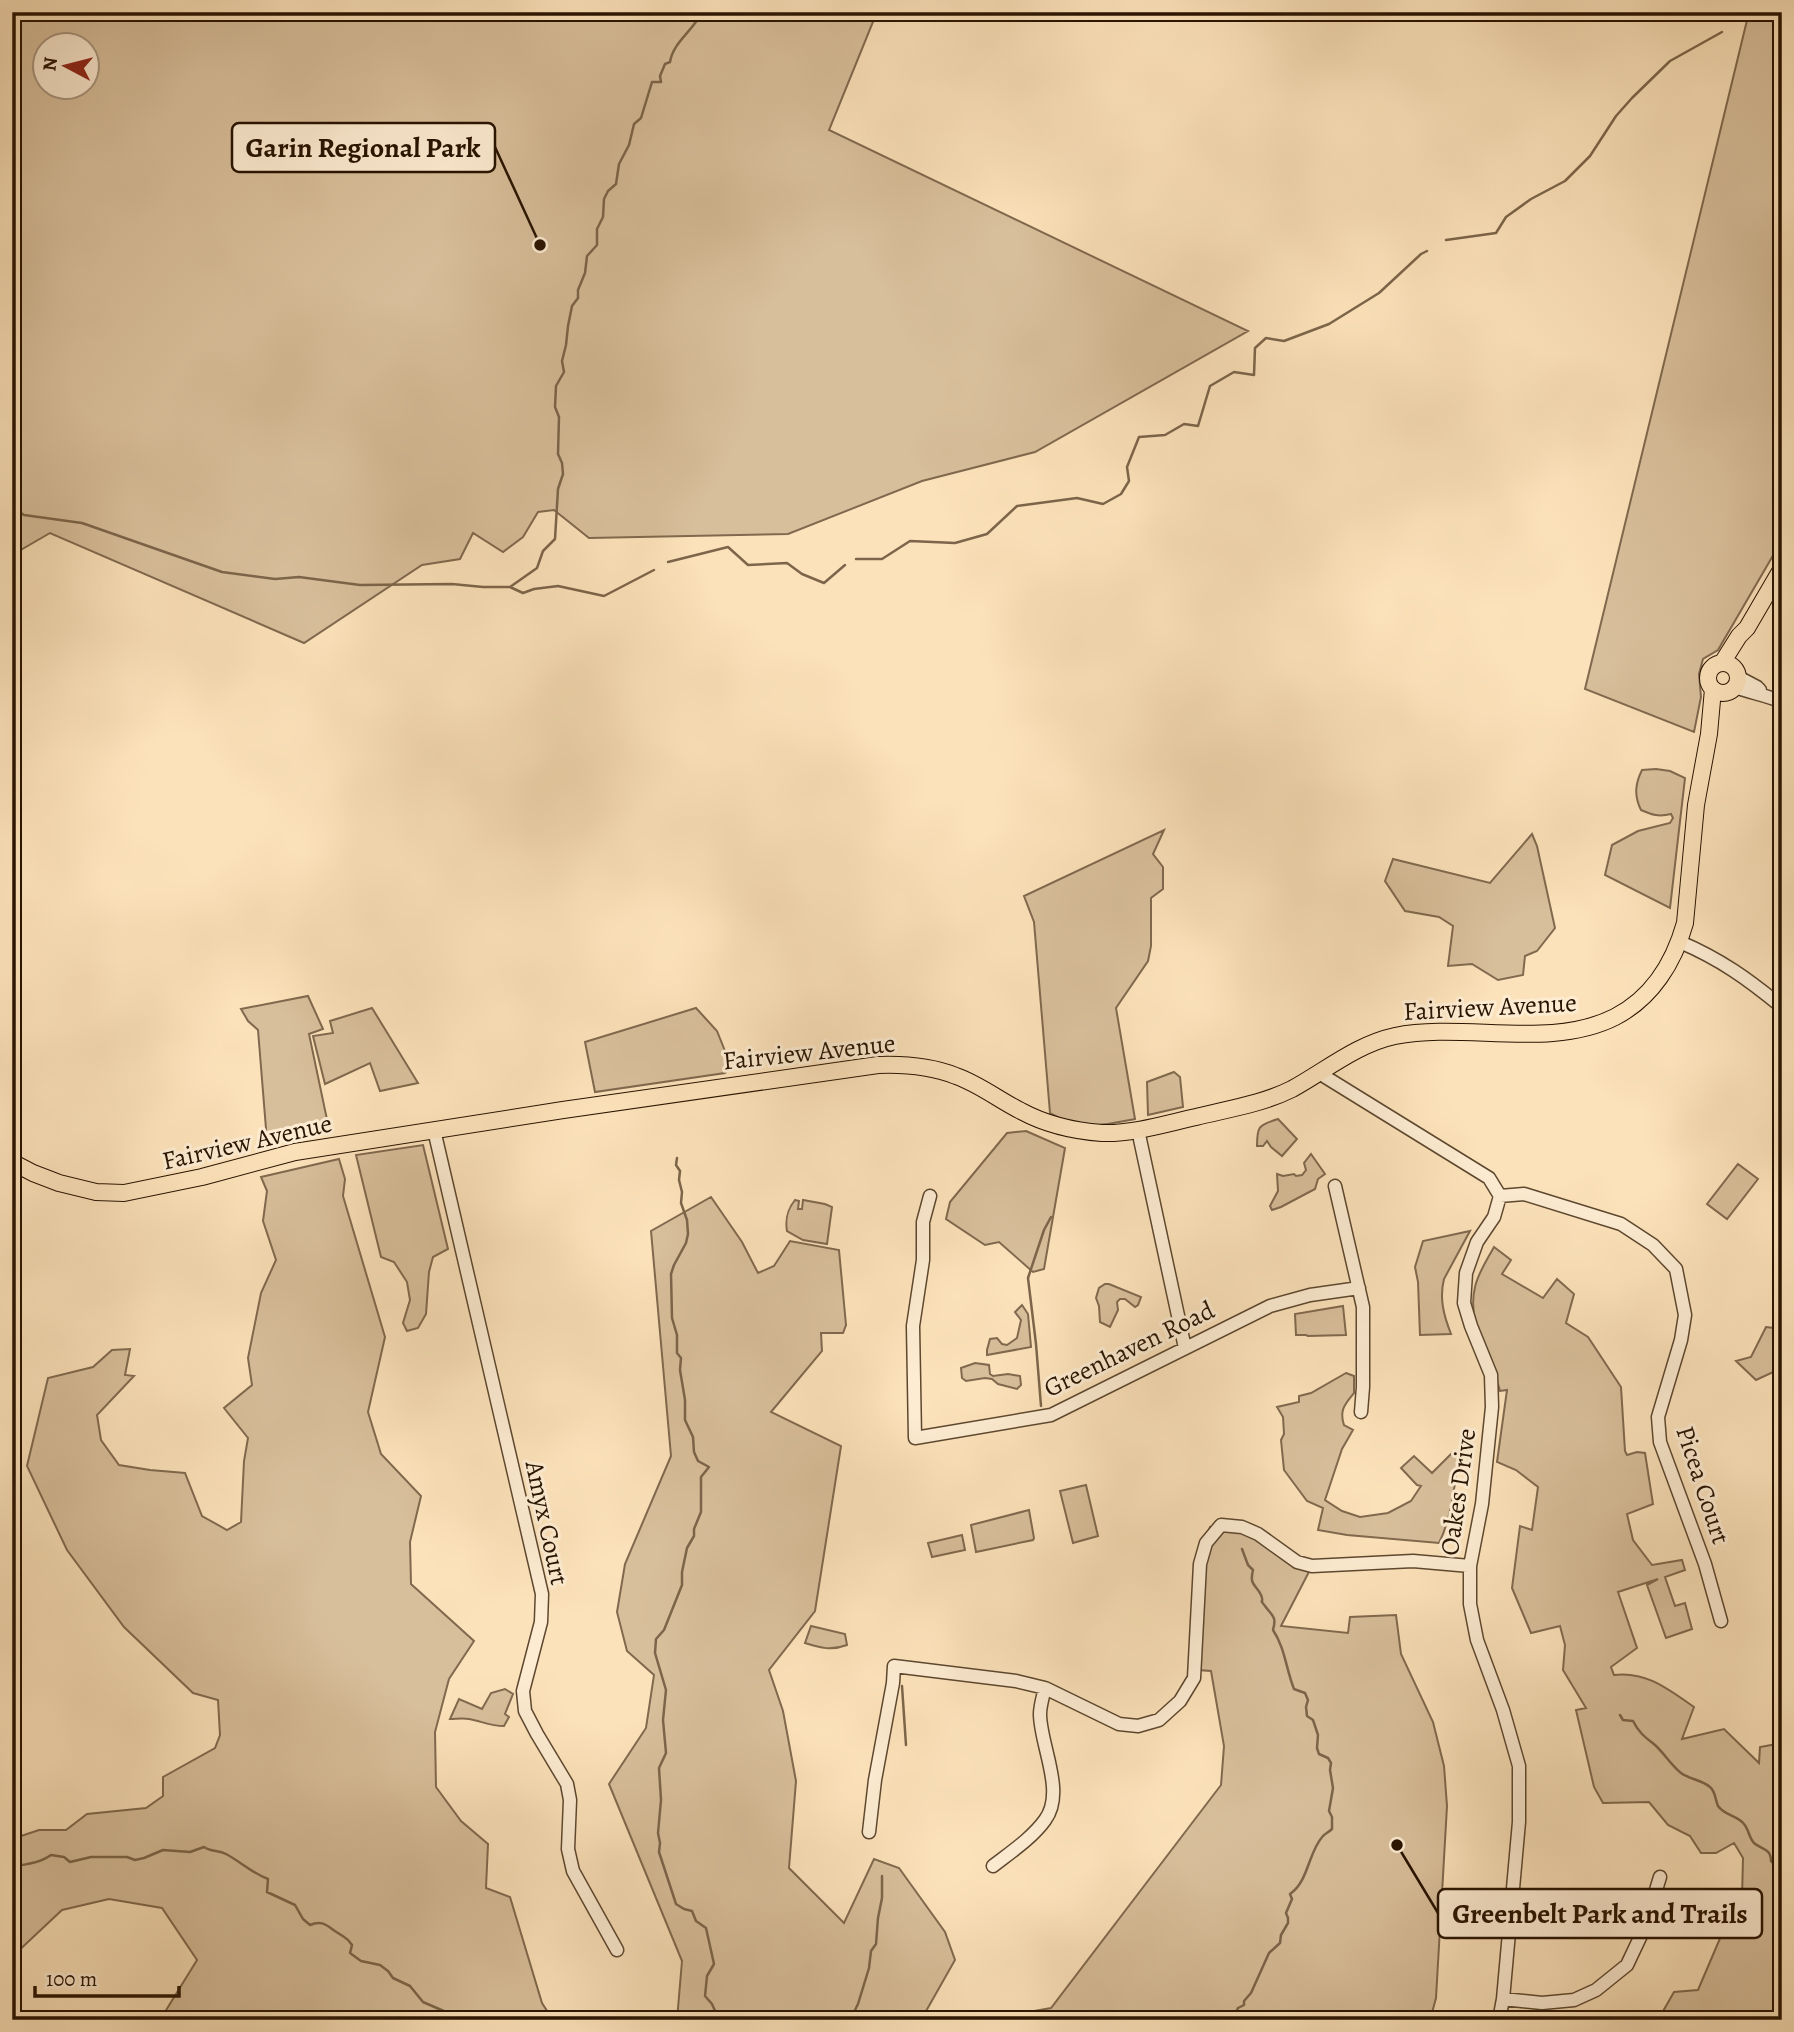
<svg xmlns="http://www.w3.org/2000/svg" width="1794" height="2032" font-family="Alegreya,serif">
	<rect width="100%" height="100%" fill="#fce2ba"/>
	<filter id="stains"><feTurbulence type="fractalNoise" baseFrequency=".00286" numOctaves="4"/><feColorMatrix values="0 0 0 0 .2 0 0 0 0 .09 0 0 0 0 .02 0 0 0 .5 -.17"/></filter>
	<radialGradient id="worn" r=".72"><stop offset=".6" stop-color="#630" stop-opacity="0"/><stop offset="1" stop-color="#630" stop-opacity=".3"/></radialGradient>
	<path fill="#d8bf9b" stroke="#80694e" stroke-width="2" fill-rule="evenodd" d="M12,12H877L829,130L1248,331L1035,452L922,481L788,534L589,538L554,510L538,512L523,537L503,552L473,533L460,559L422,565L304,643L50,533L12,555ZM46,46H88V88H46Z
		M1749,12H1782V540L1718,650L1703,659L1699,674L1701,697L1694,732L1585,689Z
		M1656,769L1670,771L1685,778L1670,908L1605,875L1612,845L1638,831L1670,823L1673,818L1671,814C1659,817 1652,815 1641,810C1634,796 1635,784 1642,770Z
		M1164,830L1153,854L1163,867V889L1151,898V946L1148,961L1116,1008L1135,1119C1100,1126 1082,1131 1050,1113L1034,922L1024,896Z
		M1532,834L1537,846L1555,928L1537,951L1525,956L1523,975L1498,980L1472,964L1448,966L1453,926L1439,917L1405,911L1385,881L1393,859L1490,883Z
		M308,996L323,1029L309,1034L329,1129L267,1141L258,1030L248,1021L241,1009Z
		M372,1008L418,1083L380,1091L370,1063L325,1084L313,1036L333,1033L330,1021Z
		M696,1008L717,1031L731,1066L725,1073L595,1092L585,1042Z
		M1174,1072L1180,1077L1183,1107L1148,1115L1147,1082Z
		M1278,1119L1297,1139L1282,1156L1271,1147L1267,1141L1263,1146H1257C1257,1127 1258,1125 1278,1119Z
		M1026,1131L1065,1148L1044,1269L1033,1272L999,1242L985,1245L946,1219L950,1202L1007,1133Z
		M423,1145L448,1249L433,1257L429,1272L426,1314L418,1328L407,1331L403,1323L410,1300L407,1282L394,1262L381,1257L356,1155Z
		M1311,1154L1325,1174L1318,1179L1315,1189L1281,1207L1272,1210L1270,1206L1278,1191L1277,1174L1283,1176L1294,1174L1296,1176L1302,1175L1306,1170L1304,1163Z
		M339,1159L345,1179L343,1196L385,1337L368,1412L381,1454L421,1496L410,1542L411,1584L474,1641L449,1679L435,1732L436,1787L461,1821L488,1844L486,1888L510,1897L542,2003L553,2020H160L197,1960L162,1908L109,1899L62,1910L12,1957V1839L39,1830H66L87,1814L146,1808L163,1796V1777L215,1748L220,1735L218,1700L193,1693L124,1627L67,1550L27,1466L48,1378L93,1367L112,1350L130,1349L125,1375L134,1376L97,1415L101,1440L119,1465L150,1470L185,1473L202,1516L227,1530L241,1522L244,1461L248,1438L224,1408L252,1385L248,1358L261,1293L276,1260L263,1221L267,1191L261,1177Z
		M1738,1164L1758,1179L1727,1219L1707,1204Z
		M711,1197L742,1242L758,1273L774,1266L790,1241L839,1250L846,1325L843,1333H821L822,1351L771,1412L841,1446L815,1611L769,1670L783,1711L796,1781L789,1868L844,1923L874,1859L899,1868L945,1932L955,1960L921,2020H677L682,1961L609,1784L646,1728L654,1675L627,1651L617,1612L625,1564L671,1456L651,1231Z
		M795,1200L799,1201L798,1209H802L803,1200L825,1204L832,1207L827,1244L803,1240L787,1231C785,1219 787,1210 795,1200Z
		M1470,1231L1444,1279C1439,1299 1444,1316 1451,1334L1420,1335L1418,1282L1415,1267L1423,1241Z
		M1494,1247L1511,1260L1502,1274L1543,1298L1557,1279L1574,1294L1566,1323L1588,1337L1621,1387L1625,1451L1627,1455L1637,1452L1645,1453L1653,1504L1627,1514L1633,1540L1652,1565L1682,1560L1685,1570L1665,1577L1675,1606L1685,1603L1692,1629L1666,1638L1647,1585L1658,1579L1618,1592L1637,1648L1611,1667L1614,1675C1646,1671 1668,1689 1694,1707L1682,1739L1724,1729L1759,1763L1760,1747L1782,1743V2020H1658L1674,1992L1698,1990L1721,1936L1742,1898L1743,1858L1734,1843L1716,1853H1701L1690,1836L1668,1825L1649,1802L1603,1803L1594,1787L1576,1710L1586,1708L1563,1670L1565,1645L1560,1626L1531,1633L1512,1588L1520,1526L1532,1530L1538,1487L1516,1470L1497,1462L1507,1390L1500,1391C1491,1357 1466,1324 1475,1287C1478,1273 1487,1260 1494,1247Z
		M1105,1284H1109L1141,1297L1138,1305L1135,1307L1125,1299H1120L1117,1302L1118,1310L1110,1327L1100,1322L1099,1306L1096,1298L1099,1288Z
		M1022,1305L1028,1314L1031,1347L987,1355V1350L990,1339L997,1338L1002,1344L1007,1345L1017,1338L1021,1320L1015,1312Z
		M1343,1306L1346,1335L1308,1336L1306,1335H1296L1295,1314Z
		M1766,1327L1782,1329V1368L1756,1380L1736,1361L1751,1357Z
		M975,1363L989,1365L990,1374L993,1376L1008,1374L1020,1376L1021,1385L1017,1389L998,1384L992,1379L985,1378L966,1381L962,1378L961,1368Z
		M1346,1373L1354,1376V1393C1345,1404 1339,1410 1344,1425L1353,1430L1342,1449L1325,1500L1342,1511L1360,1517L1388,1513L1411,1501L1421,1486L1417,1485L1401,1468L1414,1456L1432,1473L1452,1453L1459,1457C1454,1486 1452,1517 1439,1543L1347,1535L1318,1530L1323,1508L1307,1501L1284,1470L1281,1440L1284,1434L1283,1417L1277,1407L1299,1402V1396L1311,1393Z
		M1086,1485L1098,1536L1073,1543L1060,1491Z
		M1029,1510L1034,1538L1033,1540L976,1552L971,1525Z
		M1230,1526L1312,1566L1281,1626L1348,1633L1350,1617L1396,1615L1401,1654L1433,1722L1444,1766L1447,1806L1436,1998L1430,2020H983L1051,2008L1221,1785L1224,1746L1211,1671L1198,1670L1200,1564L1210,1527Z
		M962,1535L965,1550L932,1557L928,1543Z
		M811,1626L845,1634L847,1645C831,1651 821,1648 805,1643Z
		M505,1689L513,1694L505,1714L509,1717L504,1726C490,1726 481,1721 469,1719C463,1718 456,1719 450,1719L459,1699L482,1709L491,1693Z"/>
	<g fill="none" stroke-linecap="round" stroke-linejoin="round">
		<path stroke="#7c654a" stroke-width="2.5" d="M1728,14L1729,12
			M1446,240L1496,233L1506,217L1531,199L1565,181L1590,156L1616,116L1632,98L1670,61L1722,32
			M12,507L24,515L82,523L222,572L275,579L299,577L360,585L452,584L483,587H510L523,593L534,589L558,586L604,596L654,570
			M856,559H882L910,541L955,543L987,534L1017,506L1077,498L1103,504L1121,494L1129,481L1127,467L1139,437L1165,435L1184,424L1198,426L1210,386L1234,372L1254,375L1255,348L1266,338L1284,341L1329,324L1379,293L1421,254L1427,251
			M668,562L728,547L748,565L787,563L802,574L824,583L845,565
			M510,587L537,568L543,551L555,539L558,489L563,474L562,463L558,454L559,417L555,407L556,386L564,372L562,361L566,345L568,326L572,306L578,298V290L585,273L587,256L597,245V229L603,217L604,199L608,191L616,184L619,164L629,145L634,124L641,118L652,82H661L660,76L665,64L670,62C673,42 694,30 702,12
			M677,1158L676,1165L680,1171L679,1180L682,1192L681,1203L687,1220L688,1234L686,1243L674,1265L671,1274L672,1318L677,1335V1353L681,1358L680,1370L685,1400V1420L693,1437L694,1452L698,1461L709,1467L701,1477V1512L694,1529V1536L687,1548L682,1572V1585L664,1630L656,1639L655,1653L666,1690L663,1720L666,1753L659,1768L661,1800L658,1833L660,1843L659,1852L676,1904L684,1909L692,1911L696,1921L706,1928L714,1964L707,1976L705,1996L712,2004L719,2020
			M1041,1406L1036,1344L1028,1278L1044,1230L1051,1217
			M902,1686L906,1745
			M1620,1715L1623,1720L1633,1721C1639,1733 1645,1737 1655,1745C1664,1753 1671,1765 1681,1773C1689,1779 1702,1780 1710,1787C1716,1792 1715,1800 1718,1806C1725,1816 1737,1815 1744,1824C1749,1830 1749,1838 1754,1843C1762,1850 1771,1848 1771,1861L1782,1871
			M12,1866C26,1865 40,1863 51,1855L64,1857L70,1862L91,1857H127L135,1860L144,1858L163,1850L190,1852L204,1847C211,1852 218,1850 226,1854C241,1862 252,1873 268,1879L267,1892L295,1905L303,1919L310,1925C323,1919 328,1927 338,1933C345,1938 347,1937 352,1945L350,1953L361,1961L380,1965L388,1971L393,1978L410,1986L423,2002L446,2012L455,2020
			M850,2020L858,2004L869,1968L871,1951L876,1944L878,1918L882,1898V1876
			M1227,2020L1235,2014L1238,2008L1244,2005V2001L1251,1993L1269,1953L1280,1943L1281,1935L1288,1923V1918L1286,1913L1292,1899L1290,1894C1309,1881 1308,1852 1323,1836C1326,1833 1329,1832 1332,1829V1817L1329,1811L1333,1788L1330,1770L1331,1763L1328,1758L1319,1754L1317,1748L1318,1735L1313,1720L1307,1716L1306,1707L1308,1700L1305,1693L1294,1689C1286,1669 1285,1648 1273,1630C1277,1616 1272,1616 1265,1606C1258,1597 1265,1605 1261,1595C1256,1584 1249,1586 1253,1570L1248,1565L1242,1549"/>
		<defs>
			<path id="minor" d="M1738,677L1757,687L1760,690
				M1735,687C1751,693 1766,695 1782,702
				M1680,942C1720,959 1748,979 1782,1007
				M1319,1073L1489,1178L1500,1196L1494,1217L1477,1242L1466,1273L1464,1303L1471,1326L1491,1375L1492,1407L1482,1504L1470,1566V1604L1477,1640L1503,1710L1519,1766V1822L1503,1999L1499,2020
				M434,1130L542,1594L541,1622L523,1691L525,1711L537,1734L567,1784L570,1800L568,1849L573,1871L617,1950
				M1138,1130L1185,1348
				M1335,1186L1363,1307V1387L1361,1412
				M930,1196L923,1222V1260L913,1326L915,1438L1051,1415L1270,1306L1310,1295L1359,1288
				M1500,1196L1524,1194L1621,1224L1653,1245L1676,1269L1685,1315L1681,1340L1658,1417L1660,1442L1705,1564L1721,1621
				M869,1832L875,1780L893,1683L894,1666L1016,1681L1045,1688L1119,1724L1138,1726L1159,1720L1180,1701L1194,1678L1200,1564L1206,1543L1221,1525L1242,1527L1258,1534L1297,1562L1312,1566L1413,1561L1470,1566
				M993,1866C1011,1852 1032,1838 1045,1820C1066,1792 1040,1745 1040,1714C1040,1706 1043,1696 1045,1688
				M1503,1999L1542,2003L1574,2000L1596,1990L1627,1965L1644,1929L1660,1877"/>
			<path id="major" d="M1722,663L1739,636L1747,628L1782,568
				M1708 678a15 15 0 1 1 30 0a15 15 0 1 1-30 0Z
				M12,1162L33,1173L59,1183L96,1192L124,1193L202,1177L295,1152L563,1110L878,1065C904,1064 931,1066 956,1076C979,1084 999,1100 1021,1111C1045,1124 1074,1131 1102,1133C1133,1134 1165,1124 1196,1117C1228,1109 1262,1104 1292,1089C1325,1071 1357,1044 1395,1036C1464,1022 1550,1050 1615,1017C1652,998 1674,962 1685,923L1696,805L1709,734L1713,689"/>
		</defs>
		<use href="#minor" stroke="#5d472f" stroke-width="15"/>
		<use href="#major" stroke="#281301" stroke-width="18"/>
		<use href="#minor" stroke="#fdecd2" stroke-width="12"/>
		<use href="#major" stroke="#fce2ba" stroke-width="16"/>
	</g>
	<g text-anchor="middle" dominant-baseline="central" stroke-width="6" stroke-linejoin="round" paint-order="stroke">
		<g font-size="26" fill="#281301" stroke="#fdecd2">
			<text transform="translate(1490 1007) rotate(-3)">Fairview Avenue</text>
			<text transform="translate(809 1052) rotate(-6)">Fairview Avenue</text>
			<text transform="translate(247 1142) rotate(-13)">Fairview Avenue</text>
			<text transform="translate(1129 1349) rotate(-26)">Greenhaven Road</text>
			<text transform="translate(1703 1485) rotate(72)">Picea Court</text>
			<text transform="translate(1458 1492) rotate(-82)">Oakes Drive</text>
			<text transform="translate(547 1523) rotate(78)">Amyx Court</text>
		</g>
	</g>
	<path fill="none" stroke="#281301" stroke-width="2.5" d="M540 245L495 147M1397 1845L1438 1913"/>
	<g fill="#281301" stroke="#fdecd2" stroke-width="2.5">
		<circle cx="540" cy="245" r="7"/>
		<circle cx="1397" cy="1845" r="7"/>
	</g>
	<g fill="#fdecd2" stroke="#281301" stroke-width="2.5">
		<rect x="232" y="123" width="263" height="49" rx="7"/>
		<rect x="1438" y="1889" width="324" height="49" rx="7"/>
	</g>
	<g font-size="28" text-anchor="middle" font-weight="bold" fill="#281301">
		<text x="363" y="157">Garin Regional Park</text>
		<text x="1600" y="1923">Greenbelt Park and Trails</text>
	</g>
	<rect width="1794" height="2032" fill="none" stroke="#fce2ba" stroke-width="42"/>
	<rect x="14" y="14" width="1766" height="2004" fill="none" stroke="#281301" stroke-width="3.5"/>
	<rect x="21" y="21" width="1752" height="1990" fill="none" stroke="#281301" stroke-width="2"/>
	<g transform="translate(66 66) rotate(277)"><circle r="33" fill="#fdecd2" stroke="#a8957e" stroke-width="2"/>
	<path d="M0-5L12 26L0 18L-12 26Z" fill="#8f2418"/>
	<text y="-10" font-size="19" font-weight="bold" text-anchor="middle" fill="#281301">N</text>
	</g>
	<path d="M35 1986v10h144v-10" fill="none" stroke="#281301" stroke-width="3.5"/>
	<text x="46" y="1986" font-size="21" fill="#281301" stroke="#fdecd2" stroke-width="5" paint-order="stroke">100 m</text>
	<rect width="100%" height="100%" filter="url(#stains)"/>
	<rect width="100%" height="100%" fill="url(#worn)"/>
</svg>
